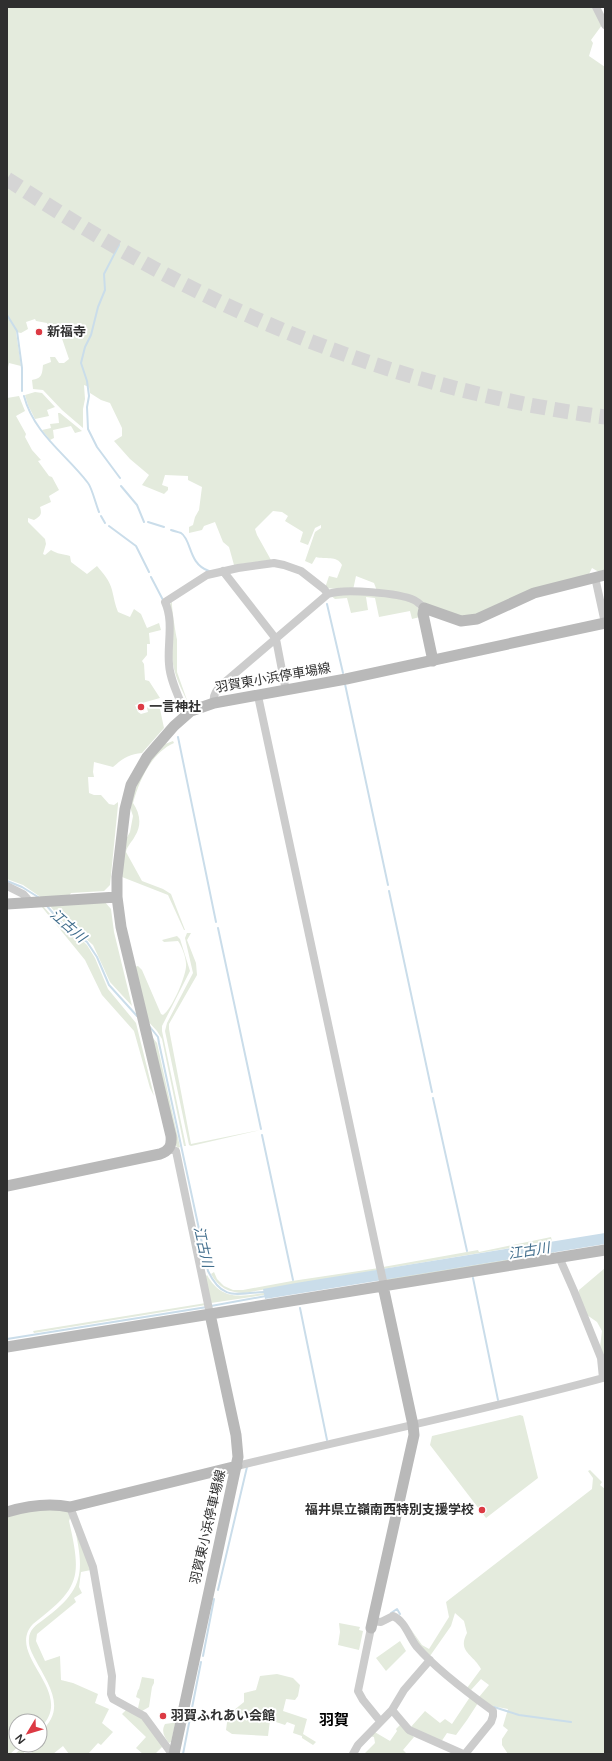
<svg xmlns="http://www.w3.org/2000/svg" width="612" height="1761" font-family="'Varela Round','Noto Sans JP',sans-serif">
	<rect width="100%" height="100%" fill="#fff"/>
	<path fill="#e4ebdd" d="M7,7H594L602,25L591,40L593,43L589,56L605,67V572H599L592,568L588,576L470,619L377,591L374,583L356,576L353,590L325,588L329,576L337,578L342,565C337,555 325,560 316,557L312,564L305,561L315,532L321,528V525L315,528L308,545L300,542L303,532L285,521L288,516L282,512L273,511L255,529L257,535L271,560L234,565L229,547L223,542L215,522L204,526L202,530L189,533V527L193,525L195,517L199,510L202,487L188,480V476L165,475L162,485L168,487V490L164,494L142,485L149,475L130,459L114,441L122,436V428L110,403L101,400L90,393L89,387L84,385L85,399L83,409V428L62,410L43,390L33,389L32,380C42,378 42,375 43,365L51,362L50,357H55L59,363H64L69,359L58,327L50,330L47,323L36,321L35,319L26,322L28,329L21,333L16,332L21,366L9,363L7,371Z
		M35,392L42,393L55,407L47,410L49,416L35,419L28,405L25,395Z
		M19,396L25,411L16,416L26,434L25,437L32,450L41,460L38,461L49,476L52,477L59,490L49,496L51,502L40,507C42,514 41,516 34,520L28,518V522L45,539L46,544L43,554L45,555L51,550C57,554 63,554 70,556L71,562L87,574L97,566C103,573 110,581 112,590C114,598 115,605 118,612L130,617L134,609L141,614L147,628L159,623L161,630L149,633L150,644H147V655L142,661L144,664L145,680L149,681L160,698L135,705L138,712L141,714L148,712L147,708L151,704L160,709L164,728L142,753C129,754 122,759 113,767L94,762L93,772L94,777H88L89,793L94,795H101L109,804L114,805L118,802V805L110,885L104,891L71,893L69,896L42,898L23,885L7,879V398Z
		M58,413H60L82,431L75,433L71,426L53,430L54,438L50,440L42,430L51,428L50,424L59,423Z
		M334,594C352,595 404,594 416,605C419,608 419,613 420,617L412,619L410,611L379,617L375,598L366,597L368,610L351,613L347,598L335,599L331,596Z
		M172,601C171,604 176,636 177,639V672L188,703C183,692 177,681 174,669C169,649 173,625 170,604Z
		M173,741L174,743C151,753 139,781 133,803C140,813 142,825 135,836C132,842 127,846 126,852L142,881L163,889L171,894L185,930H184L168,895L122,877L125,841L130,832L133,816L130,807L135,789L147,764L165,744Z
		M104,901L111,909L114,932L132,1006L110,982L93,945L83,936L66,925L50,906Z
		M42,905L60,925L82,940L87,945L95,958L108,989L136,1023L154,1096L150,1088L134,1031L102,995L85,960L41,906Z
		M187,933H191L187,940L196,963L197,975L169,1024V1029L191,1144L260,1130L191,1146L189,1145L165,1031L167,1023L193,973L185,938Z
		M177,936L180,939L190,971L162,1026V1031L186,1146H184L162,1039L157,1031L145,1018L134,967L138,966L142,970L161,1014L163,1015C172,1009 185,978 186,967C187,960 182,946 178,941L164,942L162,940Z
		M149,1033L157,1043L180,1147L178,1148L176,1146Z
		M551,1237L552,1241L383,1269V1267L478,1250L479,1252Z
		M554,1252V1253L387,1281L385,1279Z
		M379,1268V1270L244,1293C229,1293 218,1287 211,1274L214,1272L217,1279L224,1286L233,1290H243L292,1281Z
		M605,1268V1367L600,1347L602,1331L597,1322L587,1315L578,1294L579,1290Z
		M207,1275C221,1300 240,1297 264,1293V1295L211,1303L205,1277Z
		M206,1303V1305L34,1333L33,1331Z
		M520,1415L523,1416L538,1478L486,1518L430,1445L432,1436Z
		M590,1470L602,1482L600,1485L605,1489V1754H508L502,1745V1739L508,1730L503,1726L508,1709L492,1706L479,1697L489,1685L481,1679L471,1690L467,1688L481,1669C473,1654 457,1652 467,1633L464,1621L455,1613L451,1626L430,1656L421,1647L410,1628L422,1645L429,1649L449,1617L446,1602L592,1489L593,1478L588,1471Z
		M67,1509L71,1516L69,1521C82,1578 80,1588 33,1624C4,1655 78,1692 40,1728V1721H16V1745H20L10,1754H7V1515L19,1511Z
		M74,1525L91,1570L81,1572L79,1587L82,1593L74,1598L76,1602L37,1634L36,1641L45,1661L60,1656L61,1680L73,1683L98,1694L95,1703L109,1709L102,1723L113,1732L101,1745L98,1743L88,1754H69L63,1746L53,1754H33L28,1748L23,1754H15L25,1745H40V1732C68,1709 48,1684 35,1659C32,1653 28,1646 29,1639C29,1630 36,1625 43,1620C84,1590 85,1573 74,1525Z
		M339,1623L360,1627L359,1630L363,1631L359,1650L338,1645L340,1632Z
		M400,1641L406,1651L386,1671L376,1658Z
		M277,1674L293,1678L300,1685L298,1696L295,1700L286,1699L283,1711L307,1719L303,1734L316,1742L313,1745L302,1738V1736L293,1733L295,1725L287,1722L285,1725L270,1720L268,1736L232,1734L226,1730L228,1715L244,1702V1693L256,1690L260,1676Z
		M142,1677L154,1679V1683L152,1687L149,1707L142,1711L138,1708L140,1699L136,1697L138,1690L139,1689Z
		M470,1697L478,1703L467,1720L456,1735L447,1733L441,1742L410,1728L425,1711L440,1723L445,1719L452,1724Z
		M127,1709L138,1714L164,1745L155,1754H143L136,1748L146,1737L122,1714Z
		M177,1715L171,1742L169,1743C164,1737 161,1731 165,1724L172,1723V1718Z
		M400,1725L414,1737L403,1750L407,1754H364L375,1743L374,1737L369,1736L373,1731L390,1741L397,1731L396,1729Z"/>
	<path fill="#caddea" d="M605,1233V1244L265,1299L263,1289L296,1283Z"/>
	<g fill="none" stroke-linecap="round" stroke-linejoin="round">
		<path stroke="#caddea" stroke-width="2" d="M119,245L104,274L105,290L98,307L91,335L85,347L81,363L87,381L89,396L87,407L88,429L97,447L120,478
			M7,315L17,331L22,368V391
			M24,396C34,434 66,454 88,483C92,488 96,505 99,512
			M121,486L137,505L144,522
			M101,516L105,523
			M148,522L164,527
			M109,526L136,546L149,572
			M171,530C174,531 178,532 181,533C192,540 188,564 209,571
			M151,577L163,600
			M327,604L343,673
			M345,684L388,885
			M178,704L179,711
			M178,737L216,922
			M7,881L22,887L38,897
			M389,891L432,1092
			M47,906L64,926L87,942L97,957L109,985L137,1016
			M218,928L261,1129
			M150,1027L158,1037L159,1043L208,1271C223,1302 237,1293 264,1292
			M433,1098L467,1251
			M262,1135L293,1280
			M473,1278L498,1400
			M211,1306L266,1296
			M300,1308L327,1440
			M7,1339L207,1307
			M218,1590L247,1467
			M391,1613L397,1609L400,1614
			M203,1656L214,1599
			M494,1707L519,1715L571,1722
			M183,1754L201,1662"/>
		<path stroke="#d5d5d5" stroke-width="15" stroke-dasharray="15 8" stroke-linecap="butt" d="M7,179C61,214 115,248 172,278C306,349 455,398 605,417"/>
		<path stroke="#ccc" stroke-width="8" d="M596,7L605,25
			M223,571L276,639L286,691
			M595,577L605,623
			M258,696L383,1281V1286
			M214,703C212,693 219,688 225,682L328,594
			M186,715C180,699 170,681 169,664C167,644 174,622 165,602L207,575L238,568L274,563L284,565L301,571L324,589L328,594C344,588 399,593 414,600C418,602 421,605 424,608
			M7,886L23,894L30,902
			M169,1149L176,1151L210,1314
			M237,1466C359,1436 482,1411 603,1378L601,1358L574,1291L559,1257
			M70,1507L93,1567L112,1676L111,1694L113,1699L144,1716L172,1754
			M372,1621L381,1622L393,1616C405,1621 409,1637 417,1647C437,1670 468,1693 493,1711V1716L491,1722L465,1754
			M371,1628L358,1691L363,1700L380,1721
			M392,1710L409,1730L463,1754
			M353,1754L358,1745L392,1710L404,1690L430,1660"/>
		<path stroke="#b9b9b9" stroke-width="11" d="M433,661L423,614L424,608L461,621L477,619L534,593L605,575
			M7,904L117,897
			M7,1186L160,1154C169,1151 172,1146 171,1136L121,927L117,897V877L125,809L131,785L147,757L174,726L191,711L214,703L346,679L605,623
			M7,1347L605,1250
			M7,1512C27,1506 50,1503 70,1507L237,1466
			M371,1628L414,1435L413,1425L383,1286
			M174,1754L238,1457L236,1435L210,1314"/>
	</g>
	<g fill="#dc3a44" stroke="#fff" stroke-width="1.5">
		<circle cx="39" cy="332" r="4"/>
		<circle cx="141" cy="707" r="4"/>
		<circle cx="482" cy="1510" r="4"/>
		<circle cx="163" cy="1716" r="4"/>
	</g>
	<g text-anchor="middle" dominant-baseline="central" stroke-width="4" stroke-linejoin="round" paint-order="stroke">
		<g font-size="13" font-weight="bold" fill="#2f2f2f" stroke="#fff" text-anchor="start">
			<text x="47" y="332">新福寺</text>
			<text x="149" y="707">一言神社</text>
			<text x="474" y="1510" text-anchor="end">福井県立嶺南西特別支援学校</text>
			<text x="171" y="1716">羽賀ふれあい会館</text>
		</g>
		<g font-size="13" fill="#2f2f2f" stroke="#fff">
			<text transform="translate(273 678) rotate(-10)">羽賀東小浜停車場線</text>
			<text transform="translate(208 1527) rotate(-77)">羽賀東小浜停車場線</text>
		</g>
		<g font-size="14" font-style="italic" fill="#416e8d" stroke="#fff">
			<text transform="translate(68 926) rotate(41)">江古川</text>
			<text transform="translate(203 1247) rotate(77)">江古川</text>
			<text transform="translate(529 1251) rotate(-9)">江古川</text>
		</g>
		<g font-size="15" font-weight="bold" fill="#000" stroke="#fff">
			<text x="334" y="1720">羽賀</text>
		</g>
	</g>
	<rect width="612" height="1761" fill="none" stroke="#2f2f2f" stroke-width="16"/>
	<g transform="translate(28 1733) rotate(232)"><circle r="19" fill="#ffffff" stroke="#acacac"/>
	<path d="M0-3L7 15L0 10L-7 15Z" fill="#dc3a44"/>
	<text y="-6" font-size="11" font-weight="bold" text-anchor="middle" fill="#2f2f2f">N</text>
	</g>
</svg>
